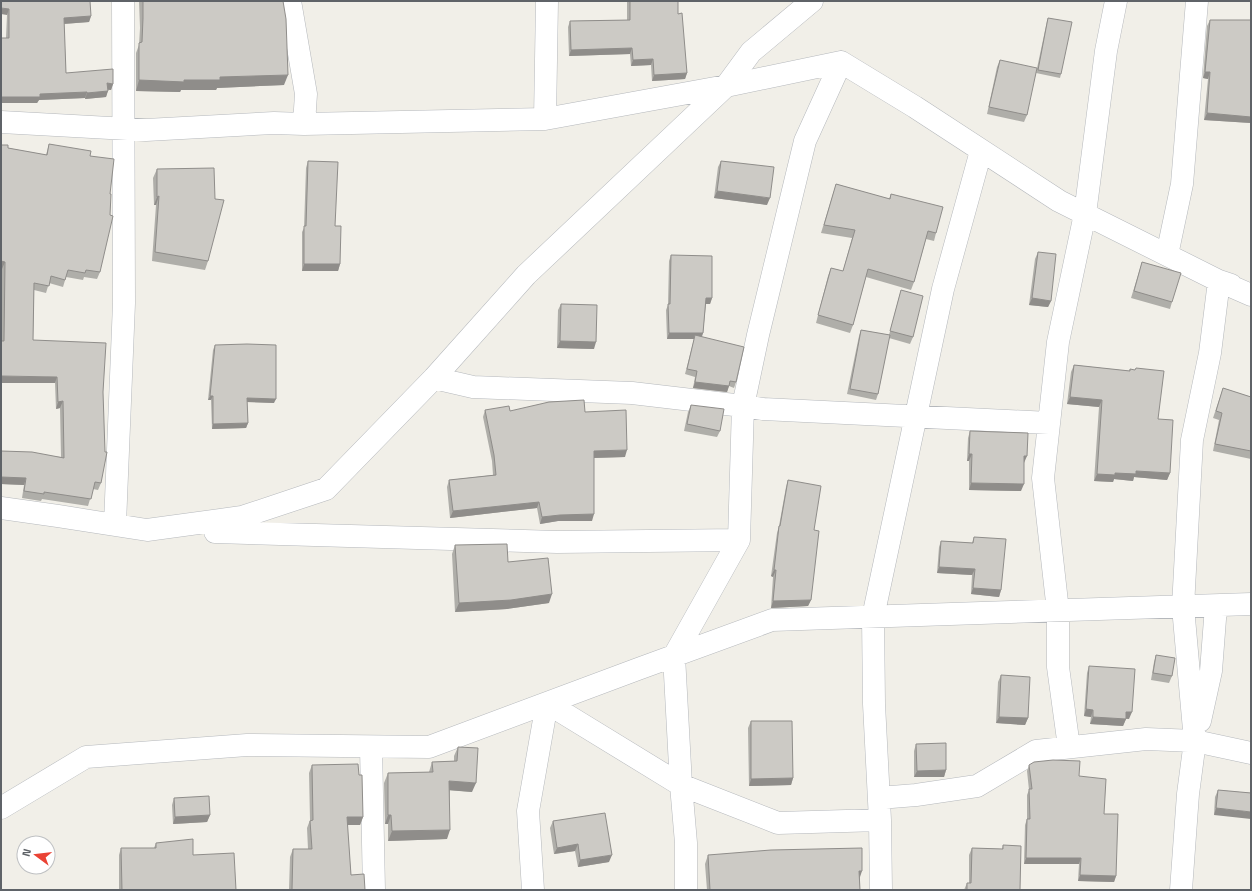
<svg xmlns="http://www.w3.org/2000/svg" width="1252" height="891" font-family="'Titillium Web',sans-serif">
	<rect width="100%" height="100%" fill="#f1efe8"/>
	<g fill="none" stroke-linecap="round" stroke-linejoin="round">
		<defs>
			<path id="street" d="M547,1L545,119L726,86L841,62L915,107L1059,201L1219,281L1251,295
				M841,62L805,141L758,335L743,406L763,409L1049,423
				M1,122L146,130L274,123L304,124L306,94L290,1
				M304,124L545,119
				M1167,255L1182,184L1197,1
				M1231,285L1219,281L1210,353L1192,440L1183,607L1195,741L1251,753
				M434,378L473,387L632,393L743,406L739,540L674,656L681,785L686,843V890
				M1,508L58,516L147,530L242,517L326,489L434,378L526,275L726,86L751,52L812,1
				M115,524L124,303L123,1
				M215,532L557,542L739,540
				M1200,721L1211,671L1216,606
				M371,747L374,890
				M1069,747L1058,667V611L1043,478L1058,342L1085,214L1106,51L1116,1
				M879,798L916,795L977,786L1036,751L1146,739L1195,741L1188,794L1181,890
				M1,808L86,757L247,745L429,747L638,669L772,620L1251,604
				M880,820L874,704L873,617L943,289L981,151
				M533,890L528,811L547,703L681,785L778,823L880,820L881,890"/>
		</defs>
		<use href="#street" stroke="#b5b8bc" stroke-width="23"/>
		<use href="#street" stroke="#fff" stroke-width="22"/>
	</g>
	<path fill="#afaea9" d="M1,1L91,16L89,22L64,24L66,73L113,84L111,90H108L106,97L85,99V98L39,100L37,103H1V38H6L7,15Z
		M139,1H283L284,85L217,88L216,90H181L180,92L136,91V53L139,45L140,28Z
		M627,1H678V14L687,73L685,79L652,81L651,65L631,66L630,54L569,56L568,27L570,21L627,20Z
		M1048,18L1061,74L1060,78L1036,73L1047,21Z
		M1210,20H1251V123L1204,120L1208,79L1203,78L1207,26Z
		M1000,60L1027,115L1024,122L987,114L997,67Z
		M49,144L90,156L100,272L97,279L84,277L83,280L66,277L63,287L49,283L46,293L34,290L33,340L103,392L101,483L98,490L93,489L88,506L42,499L41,501L22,498L24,485L1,484V451L61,457L60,408L56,409L55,383L2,341V269H1V145L8,148L46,155Z
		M308,161L335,226L340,264L338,271H302V232L304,228L306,168Z
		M721,161L767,205L714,198L718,167Z
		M157,169L208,261L205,270L152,261L156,205H154L153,178Z
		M836,184L889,199L891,194L936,233L934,241L926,239L914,282L911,290L866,277L853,325L850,333L816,323L828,276L831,268L843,271L852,238L821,233Z
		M1038,252L1051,301L1048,307L1029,305L1035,259Z
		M671,255L712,298L710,304H706L703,333L702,337L736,382L734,388L729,386L727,392L693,388L695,377L685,374L694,339H667L666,310L668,305L669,261Z
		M1142,262L1172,302L1170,309L1131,298Z
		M901,290L913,337L910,344L889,338L878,394L876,400L847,394L859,336L861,330L889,335L899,297Z
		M561,304L594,349L557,348L558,310Z
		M215,345L274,403L247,402L248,423L246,428L212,429L211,400H208L213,350Z
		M1074,365L1129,371L1130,369L1158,419L1170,473L1167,480L1134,477L1133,481L1114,479L1113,482L1094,481L1099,407L1067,404L1071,372Z
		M1223,388L1251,397V459L1213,451L1219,420L1213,418Z
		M691,405L720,431L717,437L684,431L688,412Z
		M485,410L510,411L625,457L594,458L592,521H558L540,524L537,508L450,518L447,487L449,480L493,475L492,461L483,417Z
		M970,431L1021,491L969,490V461H967L968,438Z
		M788,480L814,530L811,600L808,606L771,608L773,577L771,576L777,533L779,526L786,487Z
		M974,537L1001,590L999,597L971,594L972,575L937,573L939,547L941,541L972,543Z
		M455,545L508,562L549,603L507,609L455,612L452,554Z
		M1156,655L1172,676L1169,683L1151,680L1154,662Z
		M1089,666L1129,719H1126L1123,726L1090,724L1091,717L1084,716L1087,673Z
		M1001,675L1028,718L1025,725L996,723L998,682Z
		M751,721L793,778L791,785L749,786L748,728Z
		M916,744L946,770L944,777H914V751Z
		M458,747L472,792L450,790L447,839L388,841V824H385L384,783L388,773L429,772L432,762L454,761V756Z
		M312,765L359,775L363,817L360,825H347L351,875L365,890H289L290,857L293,849H308L307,828L310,820L309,773Z
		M1029,765L1079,776L1104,814L1116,876L1114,882L1078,881L1079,864H1024L1025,825L1027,819V795L1029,790L1027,771Z
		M1218,790L1251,793L1214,815L1215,797Z
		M174,798L210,815L207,822L173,824L172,805Z
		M553,821L609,862L578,867L575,851L554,854L550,828Z
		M156,843L193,855L236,890H119V855L121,848H154Z
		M1003,845L1020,890H964L967,883H969V855L972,848L1002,849Z
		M708,855L860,878V890H707L705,864Z"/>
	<path fill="#8f8d8a" d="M1,8L9,9L7,15L1,14Z
		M91,16L89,22L62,24L64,18Z
		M632,48L630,54L569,56L571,50Z
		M653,59L651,65L631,66L633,60Z
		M1205,72H1210L1208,79L1203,78Z
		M687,73L685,79L652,81L654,75Z
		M288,75L284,85L217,88L216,90H181L180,92L136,91L139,80H184L220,77Z
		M107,83L113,84L111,90L105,89Z
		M108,91L106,97L85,99L87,93Z
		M87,92L85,98L39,100L37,103H1V97L40,94Z
		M1207,113L1251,117V123L1204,120Z
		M717,191L770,198L767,205L714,198Z
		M159,196L156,205H154L157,197Z
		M1,261L5,262L2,269H1Z
		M304,264H340L338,271H302Z
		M706,298H712L710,304H704Z
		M1032,298L1051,301L1048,307L1029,305Z
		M669,333H703L701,338L695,335L694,339H667Z
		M560,341L596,342L594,349L557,348Z
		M1,376L57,377L55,383H1Z
		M695,382L729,386L727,392L693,388Z
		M210,396H213L211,400H208Z
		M1070,397L1102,400L1099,407L1067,404Z
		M247,398L276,399L274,403L246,402Z
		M63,401L60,408L56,409L58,402Z
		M248,423L246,428L212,429L213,424Z
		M627,450L625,457L592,458L594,451Z
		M969,454H972L969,461H967Z
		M1024,456H1027L1024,463Z
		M1136,471L1170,473L1167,480L1134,477L1133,481L1114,479L1113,482L1094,481L1097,474Z
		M1,477L26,478L24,485L1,484Z
		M971,483L1024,484L1021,491L969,490Z
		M539,502L537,508L450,518L453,511Z
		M594,514L592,521H558L540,524L542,517L560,515Z
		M939,567L975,569L972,575L937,573Z
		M774,570H776L773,577L771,576Z
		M973,588L1001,590L999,597L971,594Z
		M552,594L549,603L507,609L455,612L459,603Z
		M811,600L808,606L771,608L773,601Z
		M1086,709L1093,710L1091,717L1084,716Z
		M1126,712H1132L1129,719L1123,718Z
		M999,717L1028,718L1025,725L996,723Z
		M1093,717L1126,719L1123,726L1090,724Z
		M946,770L944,777H914L917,771Z
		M793,778L791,785L749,786L751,779Z
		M449,781L476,783L472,792L446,790Z
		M1216,808L1251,812V819L1214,815Z
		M210,815L207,822L173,824L175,817Z
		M388,815H391L388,824H385Z
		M347,817H363L360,825H344Z
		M450,830L447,839L388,841L392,831Z
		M578,844L575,851L554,854L557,848Z
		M612,855L609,862L578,867L580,860Z
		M1026,858H1081L1079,864H1024Z
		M859,871H862L859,880Z
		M1080,875L1116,876L1114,882L1078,881Z"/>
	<path fill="#cccac5" stroke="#8f8d8a" d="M1,1H90L91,16L64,18L66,73L113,69V84L107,83L108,91L87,93V92L40,94V97H1V38H9V9L1,8Z
		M143,1H283L286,19L288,75L220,77V80H184V82L139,80V43L142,42L143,18Z
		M630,1H678V14L682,13L687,73L654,75L653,59L633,60L632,48L571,50L570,21L630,20Z
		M1048,18L1072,22L1061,74L1038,70Z
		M1210,20H1251V117L1207,113L1210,72H1205Z
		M1000,60L1037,68L1027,115L989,107Z
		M49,144L91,151L90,156L114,159L110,194H111L110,215L113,216L100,272L86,270L85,273L68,270L65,280L51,276L49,286L34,283L33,340L106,343L103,392L105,452H107L101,483L95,482L91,499L44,492V494L24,491L26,478L1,477V451L32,452L64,458L63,401L58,402L57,377L1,376V341H4L5,262L1,261V145H8V148L47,155Z
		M308,161L338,162L335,226H341L340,264H304V226H306Z
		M721,161L774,167L770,198L717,191Z
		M214,168L215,199L224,200L208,261L155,252L159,196L157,197V169Z
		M836,184L890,199L891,194L943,207L936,233L928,231L914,282L868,269L853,325L818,315L831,268L843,271L855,230L824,225Z
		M1038,252L1056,254L1051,301L1032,298Z
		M671,255L712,256V298H706L703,333H669L668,304H670Z
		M1142,262L1181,273L1172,302L1134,291Z
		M901,290L923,296L913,337L890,331Z
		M561,304L597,305L596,342L560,341Z
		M861,330L890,335L878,394L850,389Z
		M695,335L744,347L736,382L730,381L729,386L695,382L697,371L687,369Z
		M247,344L276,345V399L247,398L248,423L213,424V396H210L215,345Z
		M1074,365L1130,371V369L1135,370L1136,368L1164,371L1158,419L1173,420L1170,473L1136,471V474L1115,473V475L1097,474L1102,400L1070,397Z
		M1223,388L1251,397V451L1215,444L1222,413L1216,411Z
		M584,400L585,412L626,410L627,450L594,451V514L560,515L542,517L539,502L453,511L449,480L496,475L494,455L485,410L509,406L510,411L549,402Z
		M691,405L724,409L720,431L687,424Z
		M970,431L1028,433L1027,456H1024V484L971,483L972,454H969Z
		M788,480L821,486L814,530L819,531L811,600L773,601L776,570H774L779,526H780Z
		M974,537L1006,539L1001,590L973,588L975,569L939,567L941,541L973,543Z
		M507,544L508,562L548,558L552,594L511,600L459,603L455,545Z
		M1156,655L1175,658L1172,676L1153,673Z
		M1089,666L1135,669L1132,712H1126V719L1093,717V710L1086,709Z
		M1001,675L1030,677L1028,718L999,717Z
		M751,721H792L793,778L751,779Z
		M946,743V770L917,771L916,744Z
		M458,747L478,748L476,783L449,781L450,830L392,831L391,815H388V773L433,772L432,762L457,761Z
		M1053,760L1080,761L1079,776L1106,779L1104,814H1118L1116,876L1080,875L1081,858H1026L1027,819H1030L1029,789H1032L1029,765L1034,762Z
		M358,764L359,775H362L363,817H347L351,875L364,874L365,890H292L293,849H312L310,821L313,820L312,765Z
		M1218,790L1251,793V812L1216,808Z
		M209,796L210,815L175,817L174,798Z
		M605,813L612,855L580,860L578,844L557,848L553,821Z
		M193,839V855L234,853L236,890H122L121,848H156V843Z
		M1003,845L1021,846L1020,890H967V883H971L972,848L1003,849Z
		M862,848V871H859L860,890H710L708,855L771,850Z"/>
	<rect width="1252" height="891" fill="none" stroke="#5f6368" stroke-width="4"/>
	<g transform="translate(36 855) rotate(285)"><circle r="19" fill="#ffffff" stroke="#bfc1c3"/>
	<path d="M0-3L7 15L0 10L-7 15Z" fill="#ea4335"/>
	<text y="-6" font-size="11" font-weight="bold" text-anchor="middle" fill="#5f6368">N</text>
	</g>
</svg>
